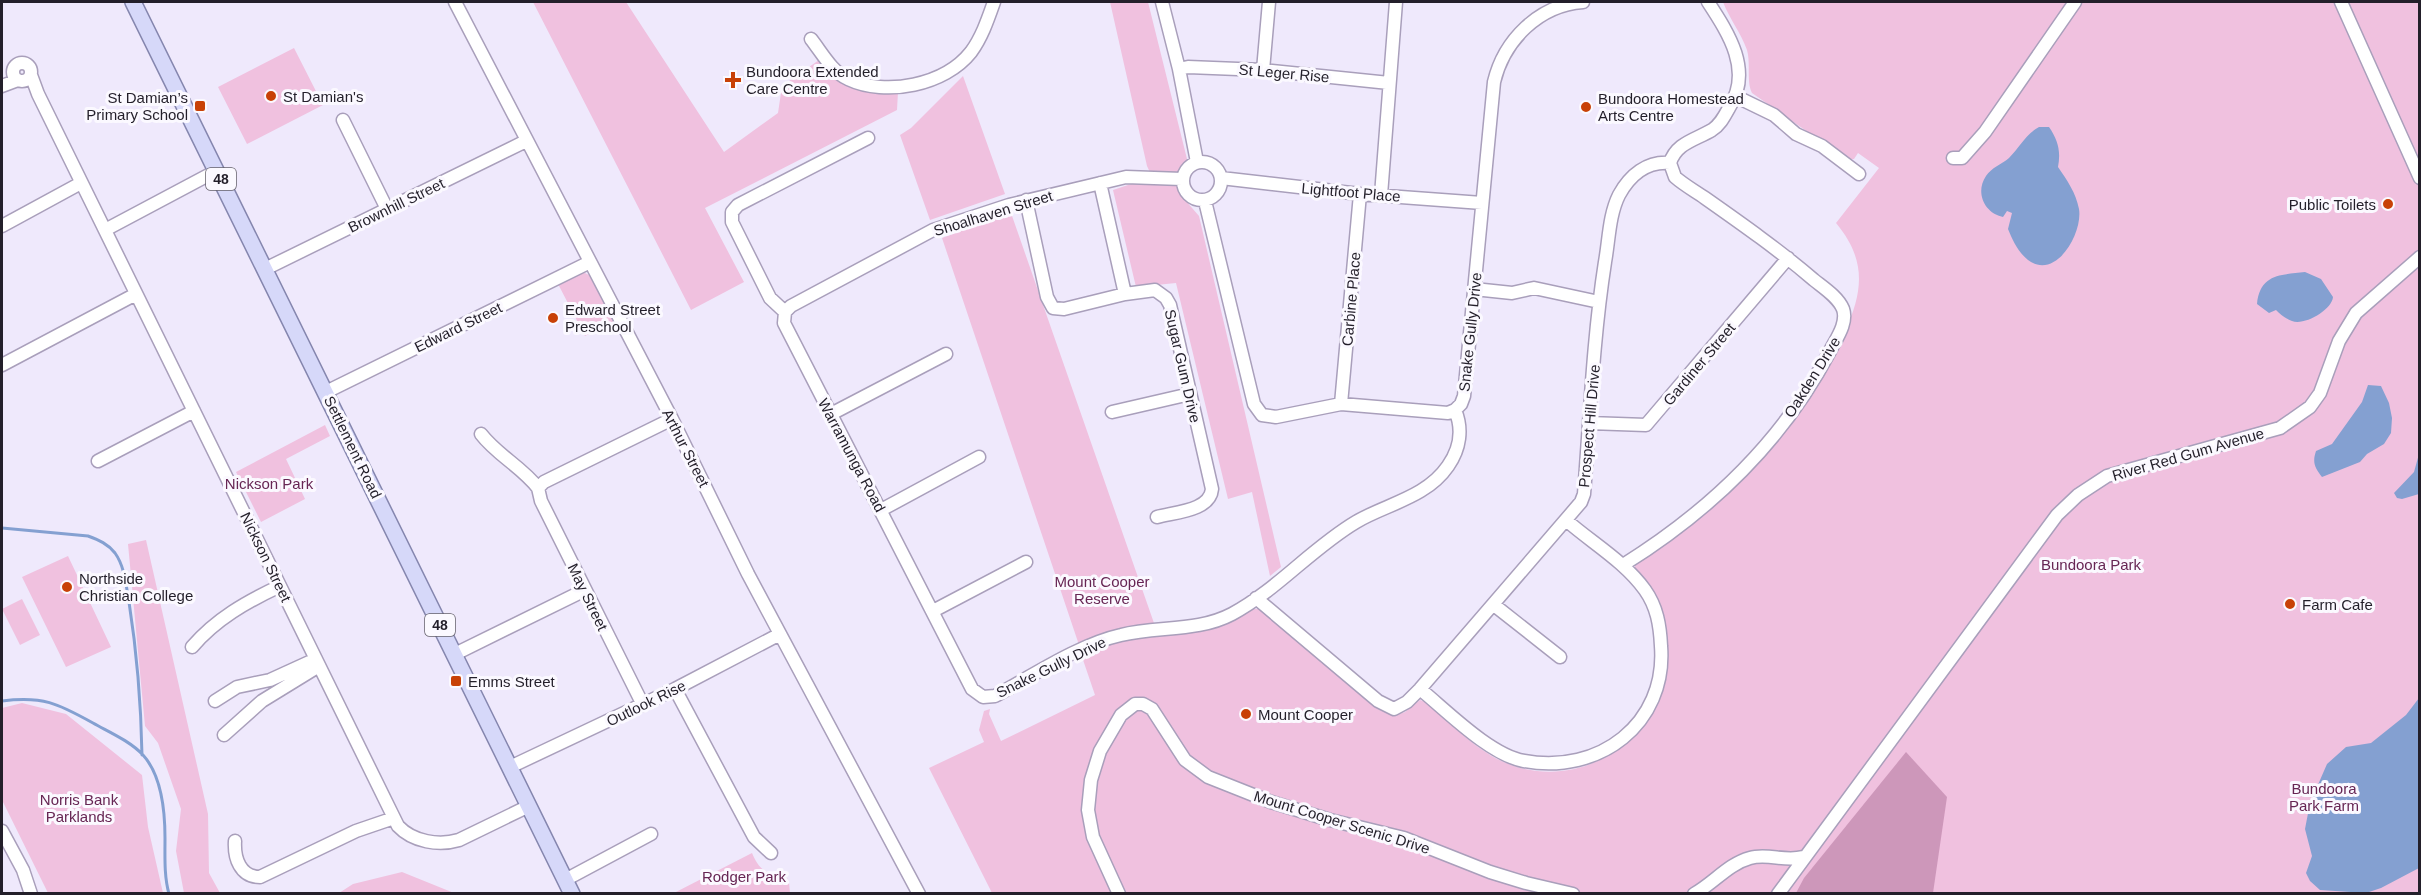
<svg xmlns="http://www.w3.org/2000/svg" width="2421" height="895" font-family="Helvetica,sans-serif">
	<rect width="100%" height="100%" fill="#efe9fc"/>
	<path fill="#f0c1df" d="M533,2H626L724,152L778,113L782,86L819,60C842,88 862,92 898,92L897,110L705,208L744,282L691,310Z
		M1110,2H1148L1187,159L1180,169L1179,193L1199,216L1281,567L1270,576L1252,492L1228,499L1176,283L1136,287L1113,190L1134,183L1156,185L1147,166Z
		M1723,2H2419V893H992L929,768L984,742L979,730L984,711L990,709L989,714L1001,741L1095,695L1081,654L1129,638L1209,630L1236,619L1253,609H1260L1273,617L1380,710L1394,716L1405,712L1420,700L1428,703C1454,726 1478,753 1511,765C1592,794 1676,725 1667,641C1664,615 1647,593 1635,571V565L1680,534L1726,494L1845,331C1864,290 1866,259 1836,223L1879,168L1858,153L1854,159L1848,160L1752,93C1746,81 1751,64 1747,50C1741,33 1729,18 1723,2Z
		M294,48L323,105L247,144L218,87Z
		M963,76L1005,194L930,220L900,135L911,128Z
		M1011,213L1155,626L1079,645L1077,639L942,238Z
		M583,272L589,275L614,322L585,336L557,282Z
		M325,425L330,436L286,459L305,499L261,522L236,472Z
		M146,540L208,814L209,873L220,893H184L176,851L181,809L158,743L145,726L128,544Z
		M68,556L111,647L66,667L22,577Z
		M22,599L40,635L20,645L2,609Z
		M22,703L66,714L142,775L148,827L163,893H48L2,800V708Z
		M752,853C758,867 766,878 783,869L789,882L790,893H674Z
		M402,872L454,893H339L353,884Z"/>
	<path fill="#cd97ba" d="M1906,752L1947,797L1933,893H1796L1804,878Z"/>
	<path fill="#84a0d1" d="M2039,127H2049C2058,140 2061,151 2058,167C2067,180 2076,193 2079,209C2083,233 2056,281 2028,260C2018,252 2013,241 2008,229L2012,213L2007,211L2003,217C1984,213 1975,192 1986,176C1991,168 2002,164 2009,158C2020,147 2025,135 2039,127Z
		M2305,272L2321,279L2333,297C2332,310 2304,326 2292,321C2286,319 2280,314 2276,310L2269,313L2257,304C2260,273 2282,275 2305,272Z
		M2368,385L2381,386L2389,403L2392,418L2391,433L2384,444L2367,454L2360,462L2322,477C2315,468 2312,463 2316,451L2332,444L2362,402Z
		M2419,454V494L2402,499L2397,498L2394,493L2414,472Z
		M2419,698V868L2381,888L2366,893L2320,890L2310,881L2306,873L2312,856L2305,829L2310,803L2327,764L2346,747L2371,743L2406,715Z"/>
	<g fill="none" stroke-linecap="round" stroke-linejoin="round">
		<path stroke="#84a0d1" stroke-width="3" d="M2,528L88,536C99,540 108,544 115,553C125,567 126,586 129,602C137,653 141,703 142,755
			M2,701C43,696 57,703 93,723C109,732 130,741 143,755C162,776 165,812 165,838C165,857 164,876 169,894"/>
		<defs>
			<path id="minor" d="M455,2L672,419L748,574L919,894
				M1162,2L1179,69L1197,162
				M2341,2L2420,178
				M811,39C822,53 832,72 848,79C886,97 945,85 971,52C982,37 988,19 994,2
				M13 72a9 9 0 1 1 18 0a9 9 0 1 1-18 0Z
				M1179,69L1188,67L1263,70L1389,83
				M1263,70L1269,2
				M31,75L38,94L398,826C413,842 439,846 459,840L529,806
				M2,86L18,80
				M1737,97L1774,115L1796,134L1822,146L1859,174
				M343,120L387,209
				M868,138L738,205L732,212V222L770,298L785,312L784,323L972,689L983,697L995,696C1032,676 1080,644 1121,635C1158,626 1198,632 1232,614C1277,590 1312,548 1356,522C1386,504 1426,498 1448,466C1460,449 1463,429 1455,410
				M1953,158H1962L1985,132L2075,2
				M1183 181a19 19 0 1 1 38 0a19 19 0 1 1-38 0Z
				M1670,163C1676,143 1695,140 1712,130C1720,125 1724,117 1729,108C1753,71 1729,34 1708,2
				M1221,178L1360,194L1482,203
				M1100,183L1125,294L1155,290L1166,298L1170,305L1212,489C1210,511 1175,512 1157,517
				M1381,195L1396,2
				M1026,200L1047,297L1053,308L1064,309L1125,294
				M1205,201L1254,404L1262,415L1276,417L1341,404L1448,413L1455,410
				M2,226L81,183
				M105,230L216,171
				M265,269L526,141
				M1474,289L1512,293L1534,288L1599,302
				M785,312L791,306L933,230L1009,205L1126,177L1182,179
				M2,365L136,294
				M326,392L590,262
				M1341,404L1360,194
				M1455,410L1461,404L1464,396L1494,82C1504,40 1539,5 1583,2
				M1112,412L1190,394
				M831,414L946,354
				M1589,423L1646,425L1788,258
				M481,434C497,455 522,467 538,488
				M98,461L194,411
				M538,488L541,501L643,705
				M538,488L544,482L672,419
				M881,510L979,457
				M1623,565C1708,512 1783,441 1830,351C1836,339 1848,323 1843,309C1838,297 1824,288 1814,280C1779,250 1742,224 1705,198C1695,191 1684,185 1675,177L1670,163
				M1256,598L1378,701L1394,709L1407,702L1420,689L1581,502L1584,494C1590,417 1593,339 1605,262C1609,240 1609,215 1619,195C1630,175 1647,161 1670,163
				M1494,605L1560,657
				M933,611L1026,562
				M192,647C216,619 246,602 280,586
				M455,654L585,590
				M675,689L754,837L771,853
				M1420,689C1447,711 1490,755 1524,761C1599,775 1667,724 1661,646C1660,625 1657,607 1645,590C1624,561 1592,543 1566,520
				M215,701L237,687L270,680L316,659
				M224,735L262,701L319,666
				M510,767L675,689L780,634
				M2,831L23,870L31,894
				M235,841C234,858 240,877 260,877L356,831L394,818
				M565,880L651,834
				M1119,894L1093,837L1088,810L1091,780L1100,751L1121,715L1135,704H1143L1152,709L1185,760L1208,777L1271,802L1330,820L1404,838L1490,872L1526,883L1573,894
				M1694,894C1714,883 1728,864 1750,858C1767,853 1786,862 1803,857
				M1778,894L2057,515L2078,495L2107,476L2280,428L2310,407L2320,393L2339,341L2356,313L2420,257"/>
			<path id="major" d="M133,2L572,894"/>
		</defs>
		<use href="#minor" stroke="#a99fbb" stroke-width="15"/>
		<use href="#major" stroke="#8586ae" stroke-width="18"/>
		<use href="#minor" stroke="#fff" stroke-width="12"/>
		<use href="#major" stroke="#d6d8f9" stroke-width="15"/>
	</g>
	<g fill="#c84107" stroke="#fbf9ff" stroke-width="2">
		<path d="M730 71h6v6h6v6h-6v6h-6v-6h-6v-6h6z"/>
		<circle cx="271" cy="96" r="6"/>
		<rect x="194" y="100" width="12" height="12" rx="3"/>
		<circle cx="1586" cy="107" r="6"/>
		<circle cx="2388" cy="204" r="6"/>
		<circle cx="553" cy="318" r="6"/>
		<circle cx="67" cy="587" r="6"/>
		<circle cx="2290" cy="604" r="6"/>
		<rect x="450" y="675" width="12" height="12" rx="3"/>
		<circle cx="1246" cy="714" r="6"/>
	</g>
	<g text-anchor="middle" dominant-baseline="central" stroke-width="6" stroke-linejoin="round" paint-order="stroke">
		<g fill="#fbf9ff" stroke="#64606a" stroke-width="1.5">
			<rect x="206" y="168" width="30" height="22" rx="4.5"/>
			<rect x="425" y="614" width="30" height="22" rx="4.5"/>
		</g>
		<g font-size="14" font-weight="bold" fill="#231f2a">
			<text x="221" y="179">48</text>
			<text x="440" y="625">48</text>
		</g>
		<g font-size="15" fill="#231f2a" stroke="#fbf9ff" text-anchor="start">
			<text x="746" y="71">Bundoora Extended<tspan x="746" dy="17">Care Centre</tspan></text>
			<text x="283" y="96">St Damian's</text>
			<text x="188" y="97" text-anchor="end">St Damian’s<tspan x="188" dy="17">Primary School</tspan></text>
			<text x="1598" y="98">Bundoora Homestead<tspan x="1598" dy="17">Arts Centre</tspan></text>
			<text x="2376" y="204" text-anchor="end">Public Toilets</text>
			<text x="565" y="309">Edward Street<tspan x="565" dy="17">Preschool</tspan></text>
			<text x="79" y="578">Northside<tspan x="79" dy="17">Christian College</tspan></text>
			<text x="2302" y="604">Farm Cafe</text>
			<text x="468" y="681">Emms Street</text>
			<text x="1258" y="714">Mount Cooper</text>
		</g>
		<g font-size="15" fill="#231f2a" stroke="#fbf9ff">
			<text transform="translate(1284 73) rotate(5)">St Leger Rise</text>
			<text transform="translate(1351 192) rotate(5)">Lightfoot Place</text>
			<text transform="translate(396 205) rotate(-26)">Brownhill Street</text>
			<text transform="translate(993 213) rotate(-17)">Shoalhaven Street</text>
			<text transform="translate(1351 299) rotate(-85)">Carbine Place</text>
			<text transform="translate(458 327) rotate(-26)">Edward Street</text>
			<text transform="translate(1470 332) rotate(-84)">Snake Gully Drive</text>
			<text transform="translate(1699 364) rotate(-50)">Gardiner Street</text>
			<text transform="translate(1183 366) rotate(77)">Sugar Gum Drive</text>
			<text transform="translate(1812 377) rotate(-58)">Oakden Drive</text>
			<text transform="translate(1589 426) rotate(-85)">Prospect Hill Drive</text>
			<text transform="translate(353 447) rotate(64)">Settlement Road</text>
			<text transform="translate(686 448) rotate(63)">Arthur Street</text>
			<text transform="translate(2188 454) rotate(-16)">River Red Gum Avenue</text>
			<text transform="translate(852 455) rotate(62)">Warramunga Road</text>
			<text transform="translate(266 557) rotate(64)">Nickson Street</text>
			<text transform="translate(588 597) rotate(64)">May Street</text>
			<text transform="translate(1051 667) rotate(-26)">Snake Gully Drive</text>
			<text transform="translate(646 703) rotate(-26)">Outlook Rise</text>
			<text transform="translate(1342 822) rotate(17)">Mount Cooper Scenic Drive</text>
		</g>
		<g font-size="15" fill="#672654" stroke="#fbf9ff">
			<text x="269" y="483">Nickson Park</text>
			<text x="2091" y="564">Bundoora Park</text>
			<text x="1102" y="581">Mount Cooper<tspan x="1102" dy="17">Reserve</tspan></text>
			<text x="2324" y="788">Bundoora<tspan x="2324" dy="17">Park Farm</tspan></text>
			<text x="79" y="799">Norris Bank<tspan x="79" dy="17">Parklands</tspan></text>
			<text x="744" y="876">Rodger Park</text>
		</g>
	</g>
	<rect width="2421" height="895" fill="none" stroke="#231f2a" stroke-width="6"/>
</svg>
